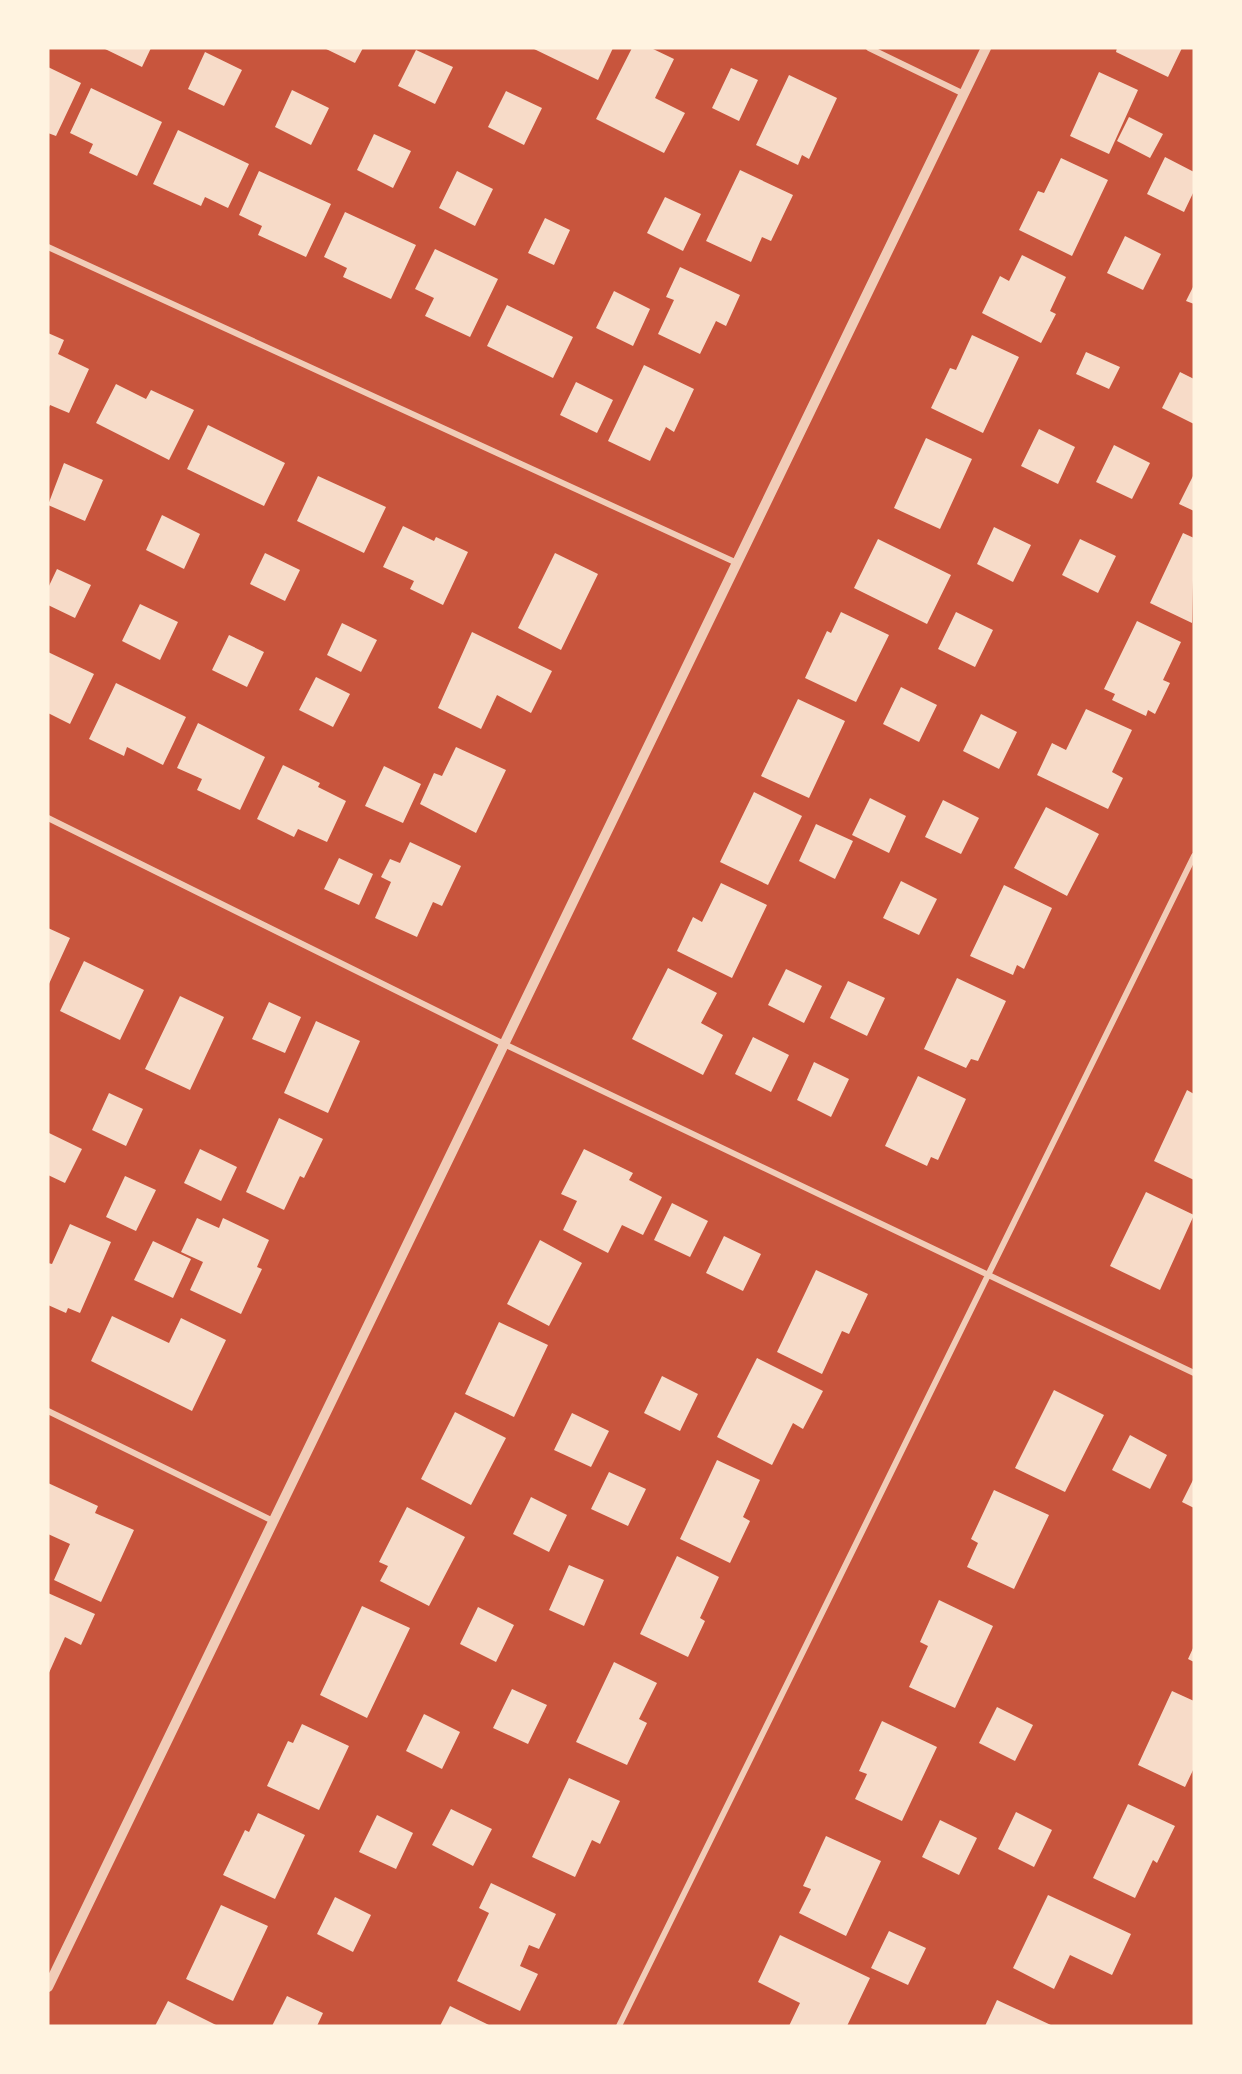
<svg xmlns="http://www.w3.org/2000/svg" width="1242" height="2074" font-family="Karla,sans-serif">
	<rect width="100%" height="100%" fill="#c8553d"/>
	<path fill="#f7dbc8" d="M103,48H151L142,67Z
		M324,48H363L355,63Z
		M532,48H613L598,80Z
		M632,48H651L674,59L655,98L685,113L664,153L596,119Z
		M1117,48H1182L1168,77L1116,52Z
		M416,50L453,67L435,104L398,86Z
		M205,52L242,70L224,106L188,89Z
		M48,67L81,83L56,136L48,133Z
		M731,68L758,80L739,121L712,108Z
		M1099,72L1138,90L1109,154L1070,136Z
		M789,75L837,98L809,159L802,155L798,165L756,145Z
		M91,88L162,122L137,176L89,153L93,144L70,133Z
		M292,90L329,108L311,145L275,127Z
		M506,91L542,108L524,145L488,127Z
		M1129,117L1163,134L1150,158L1117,141Z
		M178,130L249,164L228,208L205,197L201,206L153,184Z
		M374,134L411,151L393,188L357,170Z
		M1165,157L1194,172V191L1184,212L1147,194Z
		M1061,158L1108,180L1072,256L1019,230L1038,191L1044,193Z
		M740,170L793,195L771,241L762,237L751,262L706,241Z
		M259,171L331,204L306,257L258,235L262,226L239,215Z
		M457,171L493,189L475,226L439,208Z
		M665,197L701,214L683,251L647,233Z
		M345,212L416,245L391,299L343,277L347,268L324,257Z
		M545,218L570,230L554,265L528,253Z
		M1125,236L1161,254L1143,290L1107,273Z
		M435,249L498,279L470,337L425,316L434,298L415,289Z
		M1022,255L1066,277L1050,311L1056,314L1041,343L982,313L1000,276L1009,281Z
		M680,267L740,295L726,326L716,321L700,354L658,334L674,300L666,297Z
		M1194,285V304L1186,301Z
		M614,291L650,309L633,346L596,328Z
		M507,305L573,337L553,378L487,346Z
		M48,333L64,340L58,354L89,369L69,413L50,405L48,409Z
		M972,335L1019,357L983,433L931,408L950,368L956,370Z
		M1086,352L1120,367L1109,389L1076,374Z
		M644,365L694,389L674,432L666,427L650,461L608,441Z
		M1180,372L1194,379V424L1162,408Z
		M576,382L613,400L597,433L560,415Z
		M116,384L146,399L151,390L194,410L169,460L96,423Z
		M208,425L285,463L264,506L187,469Z
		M1039,429L1075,447L1058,484L1021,466Z
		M926,438L972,459L940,529L894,508Z
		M1114,445L1150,463L1132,499L1096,482Z
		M64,463L103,480L85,521L48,505Z
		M1194,474V511L1179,504Z
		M318,476L386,507L364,553L297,521Z
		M162,515L200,534L184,569L146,550Z
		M403,526L434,541L436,537L468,552L443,605L410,589L414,581L383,567Z
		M994,527L1031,545L1013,582L977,564Z
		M1183,533L1194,538L1192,623L1150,603Z
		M878,539L951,575L927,624L854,588Z
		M1080,539L1116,556L1098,593L1062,575Z
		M265,553L300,570L285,601L250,584Z
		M555,553L598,574L561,650L518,628Z
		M57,569L91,585L75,618L48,605V588Z
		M140,604L178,622L160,660L122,641Z
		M841,612L889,635L856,702L805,678L827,631L831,633Z
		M956,612L993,630L975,667L938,649Z
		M1137,621L1181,642L1163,680L1170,683L1155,714L1148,710L1146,716L1112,700L1115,694L1104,689Z
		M342,623L377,640L361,672L327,655Z
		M472,632L552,671L531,713L497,695L481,729L438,708Z
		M229,635L264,652L247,687L212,670Z
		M48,652L94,674L70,724L48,713Z
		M316,677L350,694L333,727L299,710Z
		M116,683L186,717L163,765L127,747L124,756L89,739Z
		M901,687L937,705L919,742L883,724Z
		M798,699L845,721L809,798L761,776Z
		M1086,709L1132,730L1112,772L1123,778L1108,809L1037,775L1052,743L1066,750Z
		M981,714L1017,732L999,769L963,751Z
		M198,723L265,757L240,810L197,790L202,779L177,768Z
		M456,747L506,770L476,833L420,804L434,773L442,776Z
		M283,765L320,783L318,787L346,801L327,842L298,829L294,837L257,819Z
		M384,766L421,784L403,823L365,806Z
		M754,792L802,816L768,885L720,862Z
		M870,798L906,816L889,853L852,835Z
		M943,800L979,818L961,854L925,837Z
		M1046,807L1099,834L1067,896L1014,868Z
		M816,824L853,841L835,879L799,861Z
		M410,842L461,866L442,906L433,902L417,937L375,918L391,882L381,877L390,859L400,863Z
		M339,858L373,874L359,905L324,889Z
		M901,881L937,899L919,935L883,918Z
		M721,883L767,905L732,978L677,951L693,917L702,922Z
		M1004,885L1052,908L1024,969L1017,965L1013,975L970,956Z
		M48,928L70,938L48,986Z
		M84,961L144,990L120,1040L60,1011Z
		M668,968L717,993L701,1023L723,1035L703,1075L632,1039Z
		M786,969L822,986L804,1023L768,1005Z
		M957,978L1006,1001L978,1061L971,1059L966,1068L924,1049Z
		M848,981L885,998L867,1036L830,1018Z
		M180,996L224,1017L190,1090L145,1069Z
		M269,1002L301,1017L285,1053L252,1039Z
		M316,1021L360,1041L328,1113L284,1093Z
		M753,1037L789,1055L771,1092L735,1074Z
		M814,1062L849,1079L831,1117L797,1100Z
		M918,1076L966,1099L938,1160L931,1157L927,1166L885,1146Z
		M1187,1090L1194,1094V1180L1154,1161Z
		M109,1093L143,1109L126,1146L92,1130Z
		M279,1118L323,1139L304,1178L300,1176L284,1210L246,1192Z
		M49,1133L82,1149L65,1183L48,1175Z
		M200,1149L237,1167L221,1201L184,1183Z
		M584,1149L633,1173L629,1180L662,1197L643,1235L622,1225L608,1253L563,1230L577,1201L561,1194Z
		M125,1176L156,1190L136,1231L106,1217Z
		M1146,1192L1194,1215L1160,1290L1110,1266Z
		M672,1203L708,1221L690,1257L654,1240Z
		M197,1218L219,1228L223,1218L269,1240L257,1267L262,1269L241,1314L190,1290L203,1262L181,1252Z
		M70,1224L111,1242L80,1313L68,1308L66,1313L48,1305V1263L52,1264Z
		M724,1236L761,1254L743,1291L706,1273Z
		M540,1240L582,1263L549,1326L507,1304Z
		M153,1241L191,1259L173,1298L134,1280Z
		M816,1270L868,1294L849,1334L842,1331L822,1374L777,1352Z
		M112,1316L169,1343L181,1318L226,1340L192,1411L91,1361Z
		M499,1322L548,1345L514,1417L465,1394Z
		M757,1358L823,1391L803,1429L793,1423L772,1465L717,1437Z
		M662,1376L698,1394L680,1431L644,1413Z
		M1054,1390L1104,1415L1065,1492L1015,1468Z
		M455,1412L506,1438L471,1505L421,1479Z
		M572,1413L609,1431L591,1467L554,1450Z
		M1130,1435L1167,1455L1150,1489L1112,1470Z
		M717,1460L760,1480L743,1517L750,1521L730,1563L680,1539Z
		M609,1472L646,1489L628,1526L591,1509Z
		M1194,1478V1508L1182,1502Z
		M48,1483L98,1506L95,1513L134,1530L101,1602L54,1580L70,1544L48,1534Z
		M994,1490L1049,1515L1014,1589L967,1567L978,1543L971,1539Z
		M531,1497L567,1515L549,1552L513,1534Z
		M407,1507L465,1537L429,1606L380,1581L388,1566L379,1562Z
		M677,1556L719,1577L700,1618L705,1621L688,1657L640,1634Z
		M569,1565L604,1580L584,1626L549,1610Z
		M48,1593L95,1614L81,1645L65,1637L48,1675Z
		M939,1600L993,1626L955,1708L909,1687L928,1646L920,1642Z
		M362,1606L410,1628L367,1718L320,1695Z
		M478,1607L514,1625L496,1662L460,1644Z
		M1194,1646V1662L1188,1659Z
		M614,1662L657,1683L639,1719L647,1723L627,1765L576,1742Z
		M512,1689L547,1705L528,1744L493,1728Z
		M1172,1691L1194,1701V1768L1185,1787L1138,1765Z
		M997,1707L1033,1725L1015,1761L979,1743Z
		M424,1714L460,1732L442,1769L406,1751Z
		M882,1721L937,1747L902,1821L855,1799L867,1774L859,1771Z
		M302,1724L349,1746L319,1810L267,1786L288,1741L293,1743Z
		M569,1778L620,1801L600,1844L592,1840L575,1877L532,1857Z
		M1128,1804L1175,1826L1157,1863L1153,1860L1135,1898L1093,1878Z
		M451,1809L492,1829L473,1866L432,1845Z
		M1016,1812L1052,1830L1034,1867L998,1849Z
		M258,1813L305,1835L275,1899L223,1875L245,1830L249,1832Z
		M377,1815L413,1833L396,1869L359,1852Z
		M940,1820L977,1838L959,1875L922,1857Z
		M826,1836L881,1861L846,1936L799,1913L811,1889L803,1886Z
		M491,1883L556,1914L539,1949L529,1945L520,1966L538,1974L520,2011L457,1981L489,1913L479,1908Z
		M1048,1895L1131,1934L1112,1975L1070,1955L1054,1989L1013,1968Z
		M335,1897L371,1915L353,1952L317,1934Z
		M221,1905L268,1926L233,2001L186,1979Z
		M889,1931L926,1948L908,1985L871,1968Z
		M780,1935L870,1978L847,2026H789L800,2003L758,1982Z
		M287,1996L323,2013L317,2026H272Z
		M997,2000L1053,2026H985Z
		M168,2001L218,2026H155Z
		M450,2006L491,2026H440Z"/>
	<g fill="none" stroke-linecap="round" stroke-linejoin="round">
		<path stroke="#f1ccb7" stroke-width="6" d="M869,48L964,94
			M48,247L737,563
			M48,818L504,1044L1194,1373
			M48,1411L273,1521
			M619,2026L1194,856"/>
		<path stroke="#f1ccb7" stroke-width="10" d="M48,1987L986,48"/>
	</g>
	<rect width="1242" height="2074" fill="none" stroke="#fff3e0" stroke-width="99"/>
</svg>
